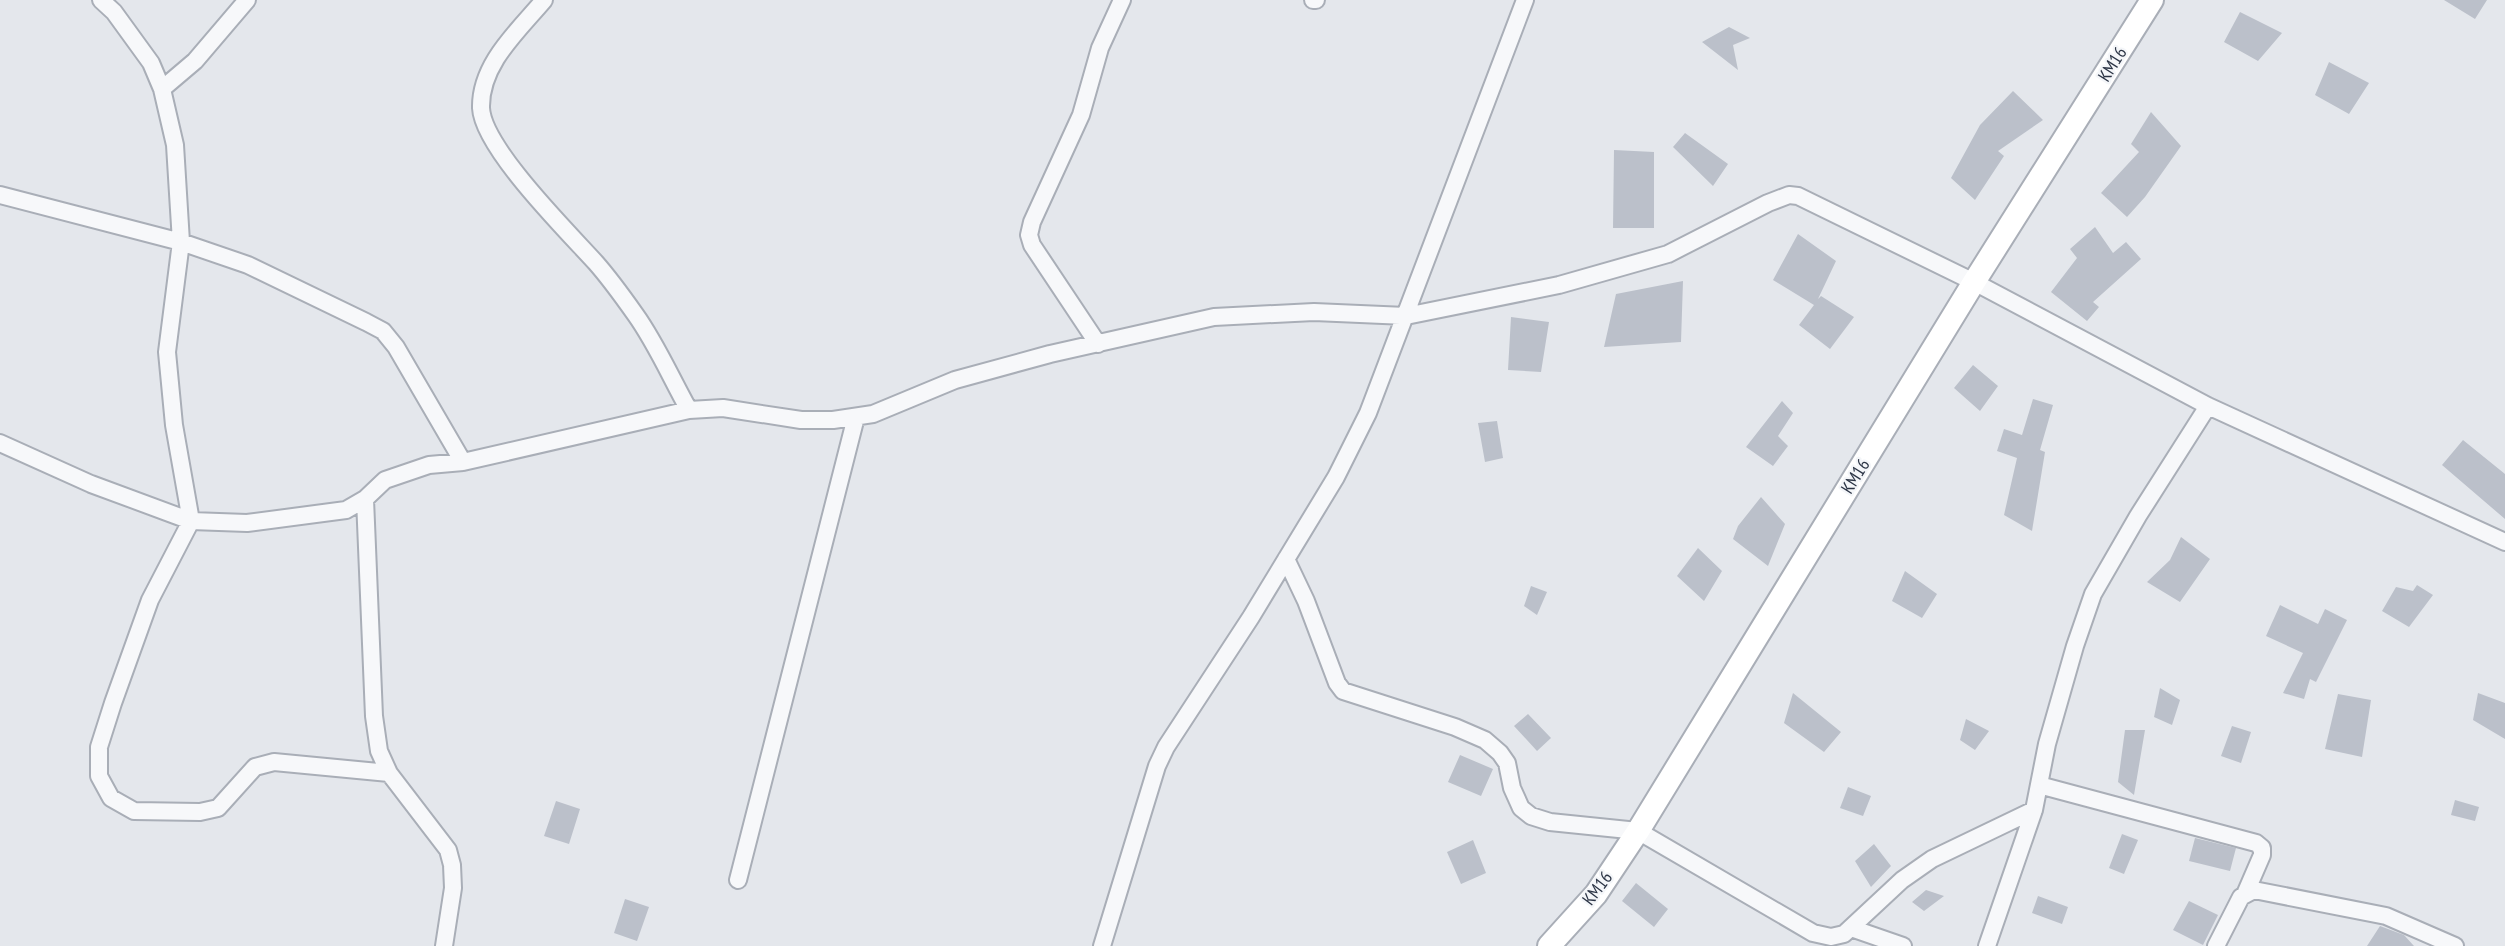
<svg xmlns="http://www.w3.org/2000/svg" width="2505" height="946" font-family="'PT Sans Narrow',sans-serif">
	<rect width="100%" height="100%" fill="#e4e7ec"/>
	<path fill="#bbc0ca" d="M2444,0H2487L2475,19Z
		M2240,12L2282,33L2258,61L2224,42Z
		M1729,27L1750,38L1733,45L1738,70L1702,42Z
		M2329,62L2369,83L2349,114L2315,95Z
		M2013,91L2043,120L1998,151L2004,156L1975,200L1951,178L1980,125Z
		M2151,112L2181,146L2145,197L2127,217L2101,193L2139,152L2131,144Z
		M1685,133L1728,164L1713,186L1673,147Z
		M1614,150L1654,152V228H1613Z
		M2095,227L2113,253L2126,242L2141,259L2093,302L2099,307L2087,321L2051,292L2077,258L2070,249Z
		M1798,234L1836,261L1818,299L1821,296L1854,317L1830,349L1799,325L1814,305L1773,280Z
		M1683,281L1681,342L1604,347L1616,294Z
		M1511,317L1549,322L1541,372L1508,370Z
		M1973,365L1998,386L1980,411L1954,388Z
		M2033,399L2053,405L2040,450L2045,452L2032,531L2004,515L2017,458L1997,451L2004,429L2022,435Z
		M1782,401L1793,413L1778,436L1788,446L1773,466L1746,447Z
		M1497,421L1503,458L1485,462L1478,423Z
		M2463,440L2505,474V519L2442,465Z
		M1761,497L1785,524L1768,566L1733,539L1738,526Z
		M2181,537L2210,559L2180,602L2147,582L2170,560Z
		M1698,548L1722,571L1704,601L1677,576Z
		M1905,571L1937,594L1922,618L1892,601Z
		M2417,585L2433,595L2409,627L2382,611L2396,587L2413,591Z
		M1531,586L1547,592L1537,615L1524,606Z
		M2280,605L2318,624L2325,609L2347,620L2316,682L2310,679L2304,699L2283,693L2303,653L2266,636Z
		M2160,688L2180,700L2172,725L2154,717Z
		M1793,693L1841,732L1824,752L1784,723Z
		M2478,693L2505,703V739L2473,720Z
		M2338,694L2371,700L2362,757L2325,749Z
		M1528,714L1551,738L1537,751L1514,726Z
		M1966,719L1989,731L1975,750L1960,740Z
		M2232,726L2251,732L2241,763L2221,756Z
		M2125,730H2145L2134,795L2118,782Z
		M1460,755L1493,769L1481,796L1448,782Z
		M1848,787L1871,796L1863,816L1840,808Z
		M2455,800L2479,807L2475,821L2451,815Z
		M556,801L580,809L569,844L544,836Z
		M2122,834L2138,840L2124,874L2109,868Z
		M2195,838L2236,848L2230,871L2189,861Z
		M1473,840L1486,873L1461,884L1447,852Z
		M1874,844L1891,866L1871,887L1855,861Z
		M1636,883L1668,909L1654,927L1622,901Z
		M1926,890L1944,896L1924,911L1912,902Z
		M2038,896L2068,907L2062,924L2032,913Z
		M625,899L649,907L637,941L614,933Z
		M2189,901L2218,915L2203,945L2173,930Z
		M2380,926L2404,935L2414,946H2367Z"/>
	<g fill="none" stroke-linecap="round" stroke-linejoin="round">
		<defs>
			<path id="street" d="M101,0L114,12L151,63L162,89L175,145L181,242L167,352L174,425L191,521L150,600L113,703L99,747V776L111,798L134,811L200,812L218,808L255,767L274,762L389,773
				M544,0C518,31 480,64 481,108C483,148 568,232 596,263C610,279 623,297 635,314C656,343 671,378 689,410
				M1313,0H1316
				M162,89L195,61L247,0
				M0,195L181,242L248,265L366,322L383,331L396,347L463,462
				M1098,344L1032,245L1029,235L1032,222L1081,115L1100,48L1122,0
				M0,443L91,484L191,521L247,523L346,510L365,499L385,480L429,465L463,462L689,410L723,408L801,420H833L873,414L955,380L1050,354L1214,317L1314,312L1406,316L1559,285L1668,254L1768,203L1789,195L1798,196L1974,282L2208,406L2505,542
				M365,499L374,716L379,751L389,773L448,850L452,865L453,888L444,946
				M1286,559L1306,601L1337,683L1343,691L1455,727L1485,740L1500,753L1507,763L1512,788L1521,808L1531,816L1550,822L1638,831L1813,933L1831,937L1844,934L1902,880L1932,859L2034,810
				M2039,785L2256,843L2262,848V855L2246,892
				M738,880L856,417
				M1851,928L1903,946
				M1102,946L1157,766L1166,747L1251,617L1336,477L1368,413L1525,0
				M1987,946L2034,810L2047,744L2075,646L2093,594L2138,516L2208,406
				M2216,946L2241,897L2254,890L2386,916L2455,946"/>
			<path id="secondary" d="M1549,946L1596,894L1638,831L1974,282L2152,0"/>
		</defs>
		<use href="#street" stroke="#a9aeb7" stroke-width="20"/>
		<use href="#secondary" stroke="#a9aeb7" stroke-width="26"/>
		<use href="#street" stroke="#f7f8fa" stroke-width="16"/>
		<use href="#secondary" stroke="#fff" stroke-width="22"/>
	</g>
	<g text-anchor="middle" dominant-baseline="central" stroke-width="4.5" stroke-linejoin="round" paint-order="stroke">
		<g font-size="18" fill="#2b3445" stroke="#f4f6f9">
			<text transform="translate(2112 64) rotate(-58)">KM16</text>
			<text transform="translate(1855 476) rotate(-58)">KM16</text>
			<text transform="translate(1597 888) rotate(-53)">KM16</text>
		</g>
	</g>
</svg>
